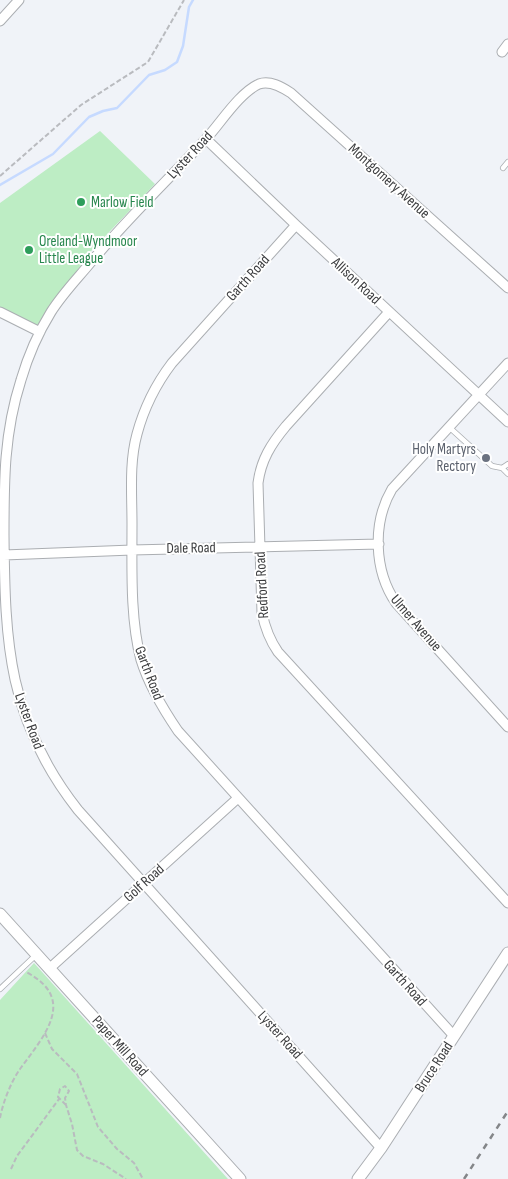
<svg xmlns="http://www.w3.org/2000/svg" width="508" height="1179" font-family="'Sofia Sans Condensed',sans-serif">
	<rect width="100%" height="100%" fill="#f0f3f8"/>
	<path fill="#bdedc4" d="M100,131L155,184L92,250L37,326L0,307V203Z
		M34,963L228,1179H0V1000Z"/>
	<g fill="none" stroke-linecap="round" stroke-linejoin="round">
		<path stroke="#c6daff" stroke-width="2.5" d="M0,185L53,154L89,117L103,111L117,108L149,75L165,70L177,62L183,46L189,7L193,0"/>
		<defs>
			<path id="service" d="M503,168L508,162
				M449,427L492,466L502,468L508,464
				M502,468L508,474
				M0,989L36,955"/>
			<path id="minor" d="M0,21L19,0
				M502,52L508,44
				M206,139L296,225L508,422
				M296,225L172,363C156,384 144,408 137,434C129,463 132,494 132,524C132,567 130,619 141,660C149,686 163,709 178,731L454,1036
				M0,312L40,332
				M389,312L286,426C271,444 261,460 258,483L262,613C265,628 269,639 278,652L508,903
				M508,363L392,489C372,523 374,571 396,603L508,727
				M4,555L132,550L379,544
				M50,968L238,798
				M381,1148L78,810C8,721 5,644 4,535C4,480 4,433 21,380C28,356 38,333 51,312C61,296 74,282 86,268C123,223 165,183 205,140C220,124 239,93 259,84C270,80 282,87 291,93L508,288"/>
			<path id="tertiary" d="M0,914L240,1179
				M358,1179L381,1148L508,953"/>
		</defs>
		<use href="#service" stroke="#abaeb2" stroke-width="6"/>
		<use href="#minor" stroke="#abaeb2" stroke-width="11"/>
		<use href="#tertiary" stroke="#abaeb2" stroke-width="13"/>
		<path stroke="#b9bbbf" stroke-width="2" stroke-dasharray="5 2.5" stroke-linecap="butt" d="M0,176L81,105L148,62L184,0
			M45,1033L52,1049L77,1074L98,1127L117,1149L134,1163L143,1179
			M66,1105L58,1097L60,1089L65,1086L69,1091L65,1098L66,1105L72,1124L77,1150L83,1156L103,1164L126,1179
			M0,1118C3,1102 11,1082 20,1069C44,1036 78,999 26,972
			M11,1169L17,1156L59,1099"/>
		<use href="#service" stroke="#fff" stroke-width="4.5"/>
		<use href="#minor" stroke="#fff" stroke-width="9"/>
		<use href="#tertiary" stroke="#fff" stroke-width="11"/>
		<path stroke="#848689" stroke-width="2.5" stroke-dasharray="6 6" stroke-linecap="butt" d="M464,1179L508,1111"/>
	</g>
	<g fill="#2e9e5b" stroke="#fff" stroke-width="2">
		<circle cx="81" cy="202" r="5"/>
		<circle cx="29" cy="250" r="5"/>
	</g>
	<circle fill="#6b7280" stroke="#fff" stroke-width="2" cx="486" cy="458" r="5"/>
	<g text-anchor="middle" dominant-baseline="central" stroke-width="4" stroke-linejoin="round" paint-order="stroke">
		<g font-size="15" fill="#3b3c3e" stroke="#fff">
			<text transform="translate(190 155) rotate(-47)">Lyster Road</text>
			<text transform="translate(389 181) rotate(42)">Montgomery Avenue</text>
			<text transform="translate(248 278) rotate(-48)">Garth Road</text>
			<text transform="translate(356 281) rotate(43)">Allison Road</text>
			<text transform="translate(191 548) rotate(-1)">Dale Road</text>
			<text transform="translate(262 585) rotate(-93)">Redford Road</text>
			<text transform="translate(416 623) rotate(49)">Ulmer Avenue</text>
			<text transform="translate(149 673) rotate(69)">Garth Road</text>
			<text transform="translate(29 721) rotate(70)">Lyster Road</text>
			<text transform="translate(144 883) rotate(-42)">Golf Road</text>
			<text transform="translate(405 983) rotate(48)">Garth Road</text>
			<text transform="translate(280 1035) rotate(48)">Lyster Road</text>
			<text transform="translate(120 1046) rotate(48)">Paper Mill Road</text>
			<text transform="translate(434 1067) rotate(-57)">Bruce Road</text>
		</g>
		<g font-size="15" fill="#27864d" stroke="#fff" text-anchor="start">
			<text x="91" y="202">Marlow Field</text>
			<text x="39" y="241">Oreland-Wyndmoor<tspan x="39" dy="17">Little League</tspan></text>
		</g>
		<g font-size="15" fill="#5b616d" stroke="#fff" text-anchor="end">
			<text x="476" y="449">Holy Martyrs<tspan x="476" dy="17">Rectory</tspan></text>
		</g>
	</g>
</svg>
